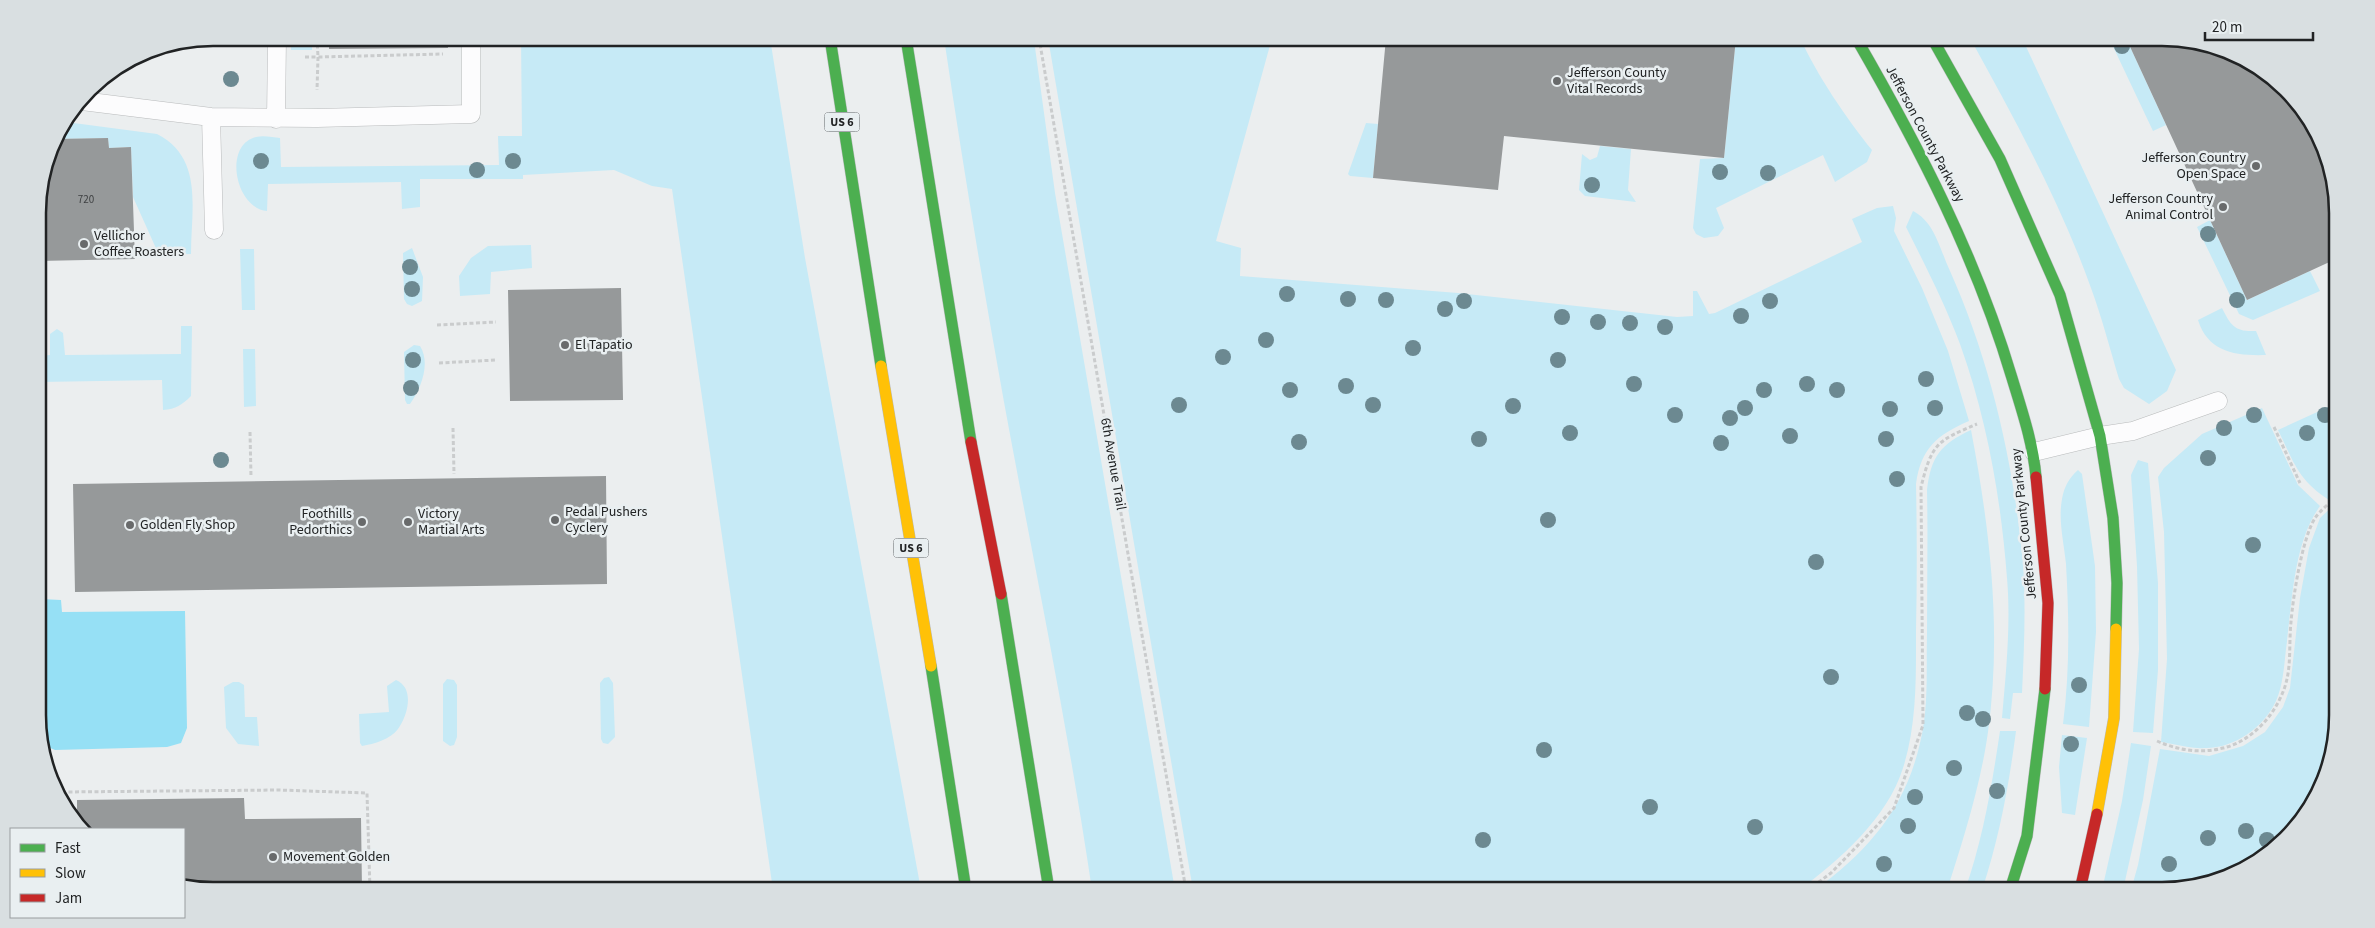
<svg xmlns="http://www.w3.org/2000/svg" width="2375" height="928" font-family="'Source Sans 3',sans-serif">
	<rect width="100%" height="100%" fill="#ebeeef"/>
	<path fill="#c6eaf6" d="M291,38H312V50H291Z
		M521,38H770L805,258L921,890H773L672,189L652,186L614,170L523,175V179H420V207L402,209L401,182L268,184L267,211C235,208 223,145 256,137C263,135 273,137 280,138L281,167L499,165L498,136H522Z
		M944,38H1033L1034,40L1055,193L1175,890H1092C1068,727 1034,565 1004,402C982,281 962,159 944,38Z
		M1048,38H1272L1216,241L1241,248L1240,276L1458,293L1677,317L1693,316V291H1697L1709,314L1715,313L1862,242L1852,219L1877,208L1893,206L1896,218L1894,231L1922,288L1948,351L1969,421C1937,435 1921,448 1916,484C1917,534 1917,583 1916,632C1916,677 1917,724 1903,768C1888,817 1840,860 1799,890H1193Z
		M1736,38H1800C1817,75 1846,118 1872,150L1867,162L1835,182L1823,155L1716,208L1724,228L1718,236L1704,238L1696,234L1693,228L1700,159L1724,158Z
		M1970,38H2022L2176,370L2167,391L2149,404L2124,388L2119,379C2110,349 2102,318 2091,288C2060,201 2014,118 1970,38Z
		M2109,38H2126L2166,125L2153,131Z
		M66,122L157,134C204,158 191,209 191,254L159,255L133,197L131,147L109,148L108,138L55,139Z
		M1366,123L1378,124L1373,178L1350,176L1348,174Z
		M1600,146L1631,149L1628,190L1636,202L1585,196L1579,190L1582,154L1590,160L1597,157Z
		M1913,211C1935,222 1940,250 1950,271C1991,363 2014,464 2023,564C2026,607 2024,650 2022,693H2013L2010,719L2002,718C2006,672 2011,624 2007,578C2001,499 1987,419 1960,344C1945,304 1925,265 1906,227Z
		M2210,220L2247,300L2310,271L2320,291L2253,320L2239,314L2197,227Z
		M531,245L532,268L491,272L490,294L460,296L459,276L471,258L488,246Z
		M412,248L423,277L422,301L412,306L407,304L404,299L403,253Z
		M240,249H254L255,310H242Z
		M2222,308C2231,326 2235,332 2256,331L2266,355C2235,356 2208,352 2198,320Z
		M181,326H192L191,396C182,405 176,409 163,410L162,380L39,382V356L50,355V334L57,329L63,333L65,355L181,354Z
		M414,345L420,346C431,363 421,389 410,404H407L405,400L404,352Z
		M243,349H255L256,406L244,407Z
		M2337,403V493L2329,500C2297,479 2294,462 2278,430Z
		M2262,408L2298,485L2320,506C2293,543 2292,605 2286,649C2284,667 2283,685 2276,701C2264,727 2235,748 2206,748C2192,749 2175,744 2161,742L2167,659L2164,532L2158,477L2164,468L2202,434Z
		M1971,430C1990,529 2002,631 1988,732C1981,783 1963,841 1947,890H1815C1868,851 1905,809 1920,743C1929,708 1926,669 1927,634C1927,586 1928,538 1927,490C1931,456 1941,444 1971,430Z
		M2138,460L2148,463L2158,583V670L2153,733L2133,732L2139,649L2137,566L2131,475Z
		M2078,470L2082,474L2095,566L2096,632L2089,727L2063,724C2070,671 2069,617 2066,564C2064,543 2058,520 2062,499C2064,487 2069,478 2078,470Z
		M2337,502V715L2328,771L2301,821L2268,854L2218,881L2173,890H2131L2138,865L2160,749L2209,756L2243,746L2265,732L2283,707L2290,688L2300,598L2309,548L2320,518Z
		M609,677L613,683L615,737L608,744L603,743L601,739L600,683L604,678Z
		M447,679L454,680L457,685V737L454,745L450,746L443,741V684Z
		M396,680C415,688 408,715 398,729C391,739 374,744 362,746L360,743L359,714L389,712L387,686Z
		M233,682H239L244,685L245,717H257L259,746L238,744L226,728L224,687Z
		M2000,731H2016C2009,785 1999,839 1982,890H1965C1983,839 1992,785 2000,731Z
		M2062,735L2087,738L2075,815L2062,813L2059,767Z
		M2131,743L2151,746L2143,800L2123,890H2102L2122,801Z"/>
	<path fill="#96e0f5" d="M40,599L61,600L62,612L185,611L187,728L181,743L167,747L55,750L41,744Z"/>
	<path fill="#96999a" d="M329,38H447L448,48L329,49Z
		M1386,38H1736L1724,158L1504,136L1498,190L1373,178Z
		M2126,38H2162L2218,47L2260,67L2301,106L2336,190V259L2247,300Z
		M108,138L109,148L131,147L135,259L38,261V202L55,139Z
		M621,288L623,400L510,401L508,290Z
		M606,476L607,584L75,592L73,484Z
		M244,798L245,819L361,818L362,890H213L184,886V829H80L77,823V800Z"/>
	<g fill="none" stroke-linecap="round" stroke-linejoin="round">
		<defs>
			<path id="lane" d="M82,101L211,117L317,118L471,114V38
				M211,117L214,230
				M276,119L277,38
				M2034,452L2100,436L2133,431L2218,401"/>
			<path id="fast" d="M830,38L881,366
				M906,38L971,442
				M1856,38C1919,147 1976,257 2012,378C2022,411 2033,443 2036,477
				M1932,38L2000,159L2060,295L2100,436L2113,518L2117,583L2116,629
				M1001,594L1049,890
				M931,666L966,890
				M2010,890L2027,836L2045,689"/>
			<path id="slow" d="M881,366L931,666
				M2097,814L2114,718L2116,629"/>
			<path id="jam" d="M971,442L1001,594
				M2036,477L2048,603L2045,689
				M2080,890L2097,814"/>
		</defs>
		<use href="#lane" stroke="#b9bbbc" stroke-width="19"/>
		<use href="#fast" stroke="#b9bbbc" stroke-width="12"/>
		<use href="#slow" stroke="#b9bbbc" stroke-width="12"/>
		<use href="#jam" stroke="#b9bbbc" stroke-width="12"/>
		<path stroke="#cacccd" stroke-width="3" stroke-dasharray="4 2.5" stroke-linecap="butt" d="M317,38L318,57L443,54
			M1039,38L1186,890
			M305,57H318L317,90
			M437,325L496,322
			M439,363L496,360
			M2274,427L2300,483
			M453,428L454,474
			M250,432L251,477
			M2157,741C2177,750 2201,754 2223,748C2254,741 2280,710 2287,679C2291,661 2289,640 2291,622C2293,597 2302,539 2315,518C2320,511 2330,502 2337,497
			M62,792L279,790L367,793L370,890
			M1808,890L1831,873L1894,808L1923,725L1921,487C1932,443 1937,441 1977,424"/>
		<use href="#lane" stroke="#fcfcfd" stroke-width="18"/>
		<use href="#fast" stroke="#4caf50" stroke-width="11"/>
		<use href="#slow" stroke="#ffc107" stroke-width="11"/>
		<use href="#jam" stroke="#c62828" stroke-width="11"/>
	</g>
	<g fill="#6c8991">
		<circle cx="2122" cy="46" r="8"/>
		<circle cx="231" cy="79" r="8"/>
		<circle cx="261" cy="161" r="8"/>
		<circle cx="513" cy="161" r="8"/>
		<circle cx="477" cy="170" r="8"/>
		<circle cx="1720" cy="172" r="8"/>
		<circle cx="1768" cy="173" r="8"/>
		<circle cx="1592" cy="185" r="8"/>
		<circle cx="2208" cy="234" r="8"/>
		<circle cx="410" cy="267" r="8"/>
		<circle cx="412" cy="289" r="8"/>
		<circle cx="1287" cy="294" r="8"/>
		<circle cx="1348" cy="299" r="8"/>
		<circle cx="1386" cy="300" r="8"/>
		<circle cx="2237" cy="300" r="8"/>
		<circle cx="1464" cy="301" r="8"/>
		<circle cx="1770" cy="301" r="8"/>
		<circle cx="1445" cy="309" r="8"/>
		<circle cx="1741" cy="316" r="8"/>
		<circle cx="1562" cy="317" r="8"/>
		<circle cx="1598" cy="322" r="8"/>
		<circle cx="1630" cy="323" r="8"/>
		<circle cx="1665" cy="327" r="8"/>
		<circle cx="1266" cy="340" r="8"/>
		<circle cx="1413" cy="348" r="8"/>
		<circle cx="1223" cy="357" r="8"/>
		<circle cx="413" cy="360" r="8"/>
		<circle cx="1558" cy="360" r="8"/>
		<circle cx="1926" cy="379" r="8"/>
		<circle cx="1634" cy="384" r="8"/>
		<circle cx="1807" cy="384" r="8"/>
		<circle cx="1346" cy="386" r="8"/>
		<circle cx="411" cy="388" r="8"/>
		<circle cx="1290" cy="390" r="8"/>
		<circle cx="1764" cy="390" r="8"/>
		<circle cx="1837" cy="390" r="8"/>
		<circle cx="1179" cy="405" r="8"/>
		<circle cx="1373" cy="405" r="8"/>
		<circle cx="1513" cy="406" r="8"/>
		<circle cx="1745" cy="408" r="8"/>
		<circle cx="1935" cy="408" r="8"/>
		<circle cx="1890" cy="409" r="8"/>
		<circle cx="1675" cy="415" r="8"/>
		<circle cx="2254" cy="415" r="8"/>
		<circle cx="2325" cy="415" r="8"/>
		<circle cx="1730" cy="418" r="8"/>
		<circle cx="2224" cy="428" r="8"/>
		<circle cx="1570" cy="433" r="8"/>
		<circle cx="2307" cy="433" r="8"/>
		<circle cx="1790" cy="436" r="8"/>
		<circle cx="1479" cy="439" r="8"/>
		<circle cx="1886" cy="439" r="8"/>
		<circle cx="1299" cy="442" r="8"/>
		<circle cx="1721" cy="443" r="8"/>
		<circle cx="2208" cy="458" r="8"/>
		<circle cx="221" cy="460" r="8"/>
		<circle cx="1897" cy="479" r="8"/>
		<circle cx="1548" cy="520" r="8"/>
		<circle cx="2253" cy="545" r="8"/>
		<circle cx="1816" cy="562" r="8"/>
		<circle cx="1831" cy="677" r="8"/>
		<circle cx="2079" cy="685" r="8"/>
		<circle cx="1967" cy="713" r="8"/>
		<circle cx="1983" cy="719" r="8"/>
		<circle cx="2071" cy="744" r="8"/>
		<circle cx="1544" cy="750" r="8"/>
		<circle cx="1954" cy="768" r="8"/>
		<circle cx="1997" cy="791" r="8"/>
		<circle cx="1915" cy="797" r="8"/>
		<circle cx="1650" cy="807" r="8"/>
		<circle cx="1908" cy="826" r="8"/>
		<circle cx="1755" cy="827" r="8"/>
		<circle cx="2246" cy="831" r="8"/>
		<circle cx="2208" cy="838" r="8"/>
		<circle cx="1483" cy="840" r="8"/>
		<circle cx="2267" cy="840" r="8"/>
		<circle cx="1884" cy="864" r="8"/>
		<circle cx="2169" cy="864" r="8"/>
	</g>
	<g fill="#686a6b" stroke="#e9eff1" stroke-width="2">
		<circle cx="1557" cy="81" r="5"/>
		<circle cx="2256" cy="166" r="5"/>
		<circle cx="2223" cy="207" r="5"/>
		<circle cx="84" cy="244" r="5"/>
		<circle cx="565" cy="345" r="5"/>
		<circle cx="555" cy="520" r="5"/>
		<circle cx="362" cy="522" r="5"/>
		<circle cx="408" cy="522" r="5"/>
		<circle cx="130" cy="525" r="5"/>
		<circle cx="273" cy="857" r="5"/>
	</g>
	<g text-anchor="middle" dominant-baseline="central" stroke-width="5" stroke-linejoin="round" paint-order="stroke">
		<g font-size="11" fill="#3e4042">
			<text x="86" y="199">720</text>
		</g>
		<g fill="#e9eff1" stroke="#5d6062" stroke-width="1">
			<rect x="824.5" y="112.5" width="35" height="19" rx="4"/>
			<rect x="893.5" y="538.5" width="35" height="19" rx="4"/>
		</g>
		<g font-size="12" font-weight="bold" fill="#212324">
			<text x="842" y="122">US 6</text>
			<text x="911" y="548">US 6</text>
		</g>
		<g font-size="14" fill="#212324" stroke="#e9eff1" text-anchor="start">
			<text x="1567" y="73">Jefferson County<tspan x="1567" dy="16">Vital Records</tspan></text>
			<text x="2246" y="158" text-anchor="end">Jefferson Country<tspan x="2246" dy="16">Open Space</tspan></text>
			<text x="2213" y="199" text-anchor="end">Jefferson Country<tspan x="2213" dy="16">Animal Control</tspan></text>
			<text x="94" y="236">Vellichor<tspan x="94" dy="16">Coffee Roasters</tspan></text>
			<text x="575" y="345">El Tapatio</text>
			<text x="565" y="512">Pedal Pushers<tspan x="565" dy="16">Cyclery</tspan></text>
			<text x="352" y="514" text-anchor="end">Foothills<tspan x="352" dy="16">Pedorthics</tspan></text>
			<text x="418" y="514">Victory<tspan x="418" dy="16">Martial Arts</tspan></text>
			<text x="140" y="525">Golden Fly Shop</text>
			<text x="283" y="857">Movement Golden</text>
		</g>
		<g font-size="14" fill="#212324" stroke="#e9eff1">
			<text transform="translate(1925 134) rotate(62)">Jefferson County Parkway</text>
			<text transform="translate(1113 464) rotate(80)">6th Avenue Trail</text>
			<text transform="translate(2024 524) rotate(-96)">Jefferson County Parkway</text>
		</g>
	</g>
	<path d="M0 0H2375V928H0ZM213 46H2162A167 167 0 0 1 2329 213V715A167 167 0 0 1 2162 882H213A167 167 0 0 1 46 715V213A167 167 0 0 1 213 46Z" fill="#d9dfe1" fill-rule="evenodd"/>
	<path fill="none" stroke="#212324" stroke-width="2.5" d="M213 46H2162A167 167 0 0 1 2329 213V715A167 167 0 0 1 2162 882H213A167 167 0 0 1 46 715V213A167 167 0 0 1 213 46Z"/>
	<rect x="10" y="828" width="175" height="90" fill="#e9eff1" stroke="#999d9f"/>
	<rect x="20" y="844" width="25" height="8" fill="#4caf50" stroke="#999d9f"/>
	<text x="55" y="853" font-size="15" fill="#212324">Fast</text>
	<rect x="20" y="869" width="25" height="8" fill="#ffc107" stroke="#999d9f"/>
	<text x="55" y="878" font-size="15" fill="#212324">Slow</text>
	<rect x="20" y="894" width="25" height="8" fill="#c62828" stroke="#999d9f"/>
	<text x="55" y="903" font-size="15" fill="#212324">Jam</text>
	<path d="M2205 32v8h108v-8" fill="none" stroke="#212324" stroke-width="2.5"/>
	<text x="2212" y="32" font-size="15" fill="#212324" stroke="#e9eff1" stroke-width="4" paint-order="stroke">20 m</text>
</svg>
